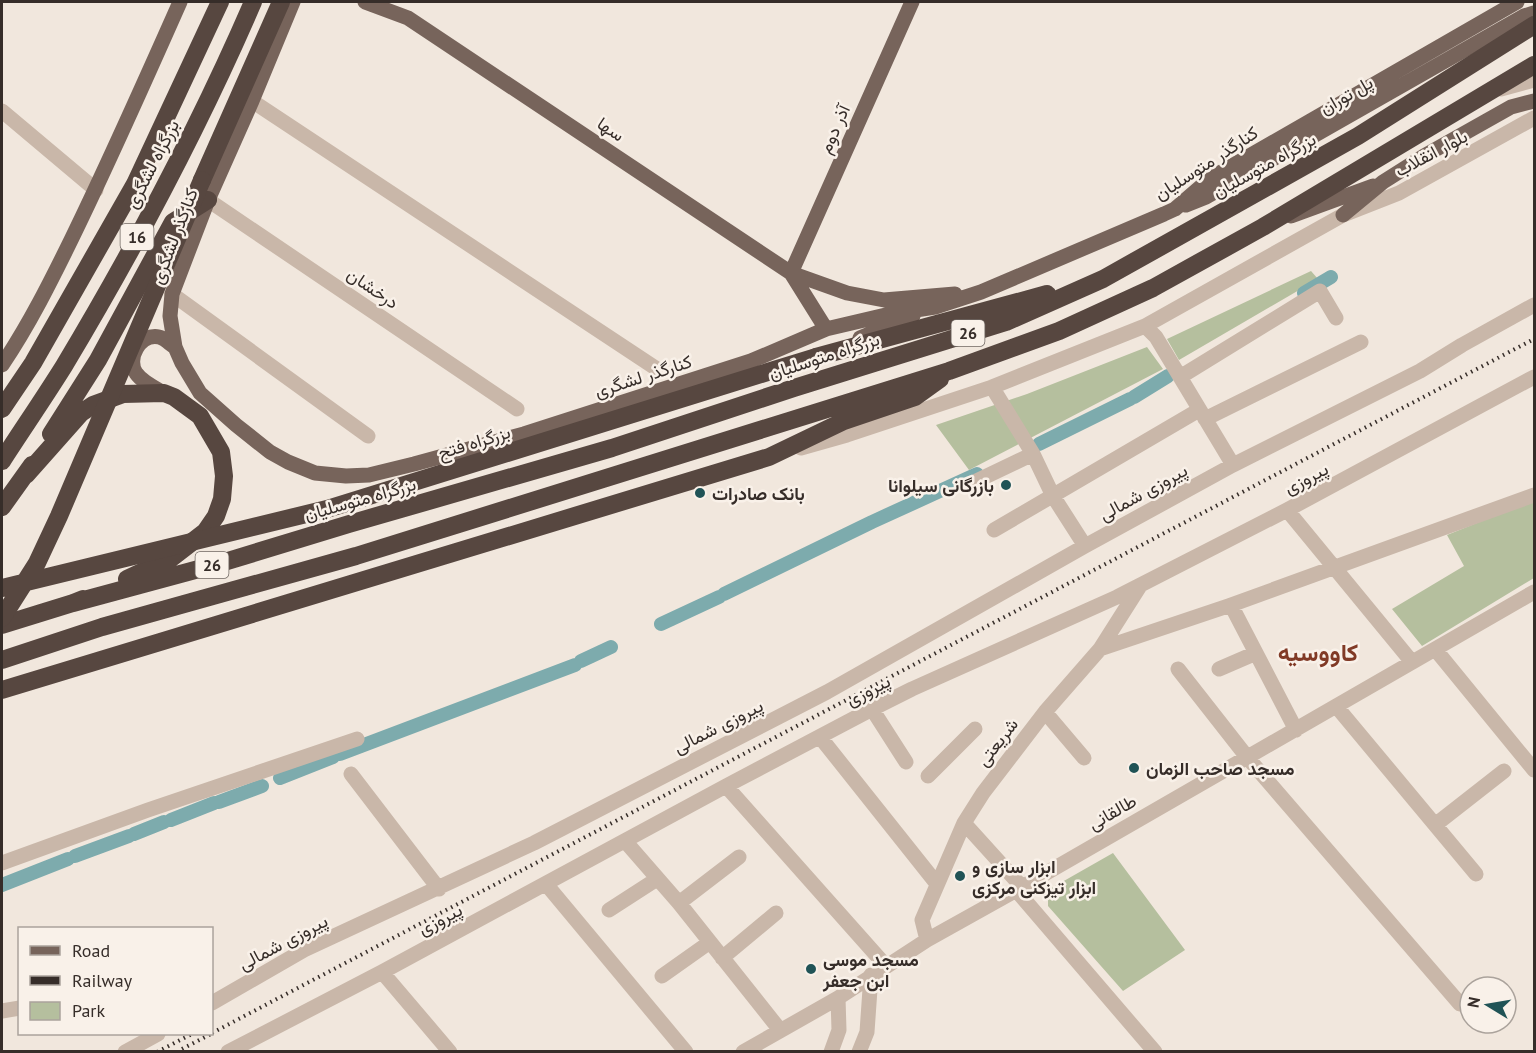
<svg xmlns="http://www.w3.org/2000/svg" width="1536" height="1053" font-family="'PT Sans',Vazirmatn,sans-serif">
	<rect width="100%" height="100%" fill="#f1e7dd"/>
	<path fill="#b5bf9e" d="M1311,271L1318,279L1179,360L1167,339Z
		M1147,347L1163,369L969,470L936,425L1027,394Z
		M1534,500V578L1422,646L1392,609L1464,566L1447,535Z
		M1113,853L1185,950L1123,991L1048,906V890Z"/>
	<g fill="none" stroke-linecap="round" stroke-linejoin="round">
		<path stroke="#7dabad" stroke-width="14" d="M1304,293L1331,277
			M1134,397L1168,376
			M1039,444L1130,399
			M724,594L872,522L977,474
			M661,624L719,597
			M581,661L611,647
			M340,754L575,665
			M280,778L333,757
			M219,802L262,786
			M171,820L214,803
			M134,834L164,822
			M75,856L129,836
			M2,885L68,859"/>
		<path stroke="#c9b7a9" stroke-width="15" d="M1501,89L1534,80
			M252,101L657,369
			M2,111L96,190
			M208,200L517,409
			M172,294L368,436
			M1145,326L1156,337L1233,465
			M1180,377L1320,291L1336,318
			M992,387L1033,454L1053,496L1085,546
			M1205,419L1361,342
			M801,448L847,435L992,387L1145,326L1343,215L1399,193L1534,118
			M968,485L1033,454
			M1287,510L1412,662
			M994,530L1199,410
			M1231,605L1296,730
			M1100,649L1231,605L1534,495
			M1435,649L1534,770
			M1178,669L1247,757L1460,1004
			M1219,669L1256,653
			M1336,706L1476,874
			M872,709L906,762
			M1045,712L1084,758
			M820,737L937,884
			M351,774L439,889
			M928,776L975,729
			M726,786L886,966
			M964,823L1022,887
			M1435,825L1504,771
			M625,841L679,903L780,1030
			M2,863L148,810L357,739
			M546,884L686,1052
			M1016,890L1155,1052
			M679,903L739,857
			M609,910L657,879
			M927,940L922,920L964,823L983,793L1045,712L1100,649L1140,586
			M722,958L776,913
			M382,972L450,1052
			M662,976L710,942
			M212,1003L304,950L534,843L827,692L1085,546L1233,465L1420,371L1462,345L1534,305
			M2,1011L20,1008
			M125,1052L158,1034
			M228,1052L382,972L726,786L872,709L912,689L1117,597L1287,510L1534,377
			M743,1052L838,998L927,940L1022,887L1534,592
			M831,1052L839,1030L838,998
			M859,1052L867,1032L871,975"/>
		<path stroke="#77645b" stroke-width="15" d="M293,2L252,101L208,200L172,294L170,316L175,347L182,363L200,393L236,425L270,452L288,462L315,473L346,476L369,475L414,464L524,434L751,361L826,329L890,314L935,307L981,292L1164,214L1175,209L1211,178L1517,2
			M365,2L408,18L791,273L847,293L884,300L955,294
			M1186,205L1206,197L1524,16L1534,13
			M1343,215L1383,182L1424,156L1511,107L1534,101
			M1291,216L1373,186
			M791,273L912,2
			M791,273L826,329
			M860,338L913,316
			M2,365C29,325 51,281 72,238C110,160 145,81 180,2
			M164,393C155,388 142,382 136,373C126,359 140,333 159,337C164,338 170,344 175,347"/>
		<path stroke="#574740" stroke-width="18" d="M202,180L281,2
			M816,357L1047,294
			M2,409L33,363L135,184L220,2
			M51,434L98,360L173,222L208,200
			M2,461C22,430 44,398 64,366C134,249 199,127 253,2
			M26,475L81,413L93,405L123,394L164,393L174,397L200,416L221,452L224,476L222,499L216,516L205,532L170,559L127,579
			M2,507L32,465
			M73,603L221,563L349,524L612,448L794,388L1006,322L1103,279L1358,136L1534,25
			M2,625L73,603L83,599
			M2,660L102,627L356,556L949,371L1059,331L1153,288L1263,227L1534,65
			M2,690L769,457L844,421L915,397L940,379"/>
		<path stroke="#362d29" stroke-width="4" stroke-dasharray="1.5 4.5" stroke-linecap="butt" d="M212,1033L1534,339
			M182,1049L211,1034
			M157,1052L192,1034"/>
		<path stroke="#574740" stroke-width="18" d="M2,588L327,509L816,357
			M2,618L37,563L59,516L202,180"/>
	</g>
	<g fill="#205356" stroke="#f9f1e9" stroke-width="2">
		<circle cx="1006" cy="485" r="6"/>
		<circle cx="700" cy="493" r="6"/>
		<circle cx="1134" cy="768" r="6"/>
		<circle cx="960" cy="876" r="6"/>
		<circle cx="811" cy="969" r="6"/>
	</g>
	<g text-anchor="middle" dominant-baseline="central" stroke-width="5" stroke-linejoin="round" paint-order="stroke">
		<g fill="#f9f1e9" stroke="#706863" stroke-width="1.5">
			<rect x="120.5" y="224" width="33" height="26" rx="4.5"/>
			<rect x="951.5" y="320" width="33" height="26" rx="4.5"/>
			<rect x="195.5" y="552" width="33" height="26" rx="4.5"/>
		</g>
		<g font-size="16" font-weight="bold" fill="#362d29">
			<text x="137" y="237">16</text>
			<text x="968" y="333">26</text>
			<text x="212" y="565">26</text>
		</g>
		<g font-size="18" fill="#362d29" stroke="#f9f1e9">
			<text transform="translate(1346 95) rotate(-30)">پل توران</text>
			<text transform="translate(611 129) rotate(34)">سها</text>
			<text transform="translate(834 129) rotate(-66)">آذر دوم</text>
			<text transform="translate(1431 153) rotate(-28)">بلوار انقلاب</text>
			<text transform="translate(1206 163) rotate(-33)">کنارگذر متوسلیان</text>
			<text transform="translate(152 164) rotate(-63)">بزرگراه لشگری</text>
			<text transform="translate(1264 165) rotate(-29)">بزرگراه متوسلیان</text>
			<text transform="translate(174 236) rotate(-69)">کنارگذر لشگری</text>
			<text transform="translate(373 288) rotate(34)">درخشان</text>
			<text transform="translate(824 356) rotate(-18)">بزرگراه متوسلیان</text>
			<text transform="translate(643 376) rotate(-18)">کنارگذر لشگری</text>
			<text transform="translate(474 442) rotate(-17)">بزرگراه فتح</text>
			<text transform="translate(1306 478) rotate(-28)">پیروزی</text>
			<text transform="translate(1143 492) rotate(-29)">پیروزی شمالی</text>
			<text transform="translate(360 499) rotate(-16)">بزرگراه متوسلیان</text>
			<text transform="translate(868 690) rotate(-27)">پیروزی</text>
			<text transform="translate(718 726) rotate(-27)">پیروزی شمالی</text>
			<text transform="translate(997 742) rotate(-52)">شریعتی</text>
			<text transform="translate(1112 812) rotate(-30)">طالقانی</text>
			<text transform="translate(440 919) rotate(-28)">پیروزی</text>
			<text transform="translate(283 942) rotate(-28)">پیروزی شمالی</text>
		</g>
		<g font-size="18" font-weight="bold" fill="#362d29" stroke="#f9f1e9" text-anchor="start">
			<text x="994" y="485" text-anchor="end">بازرگانی سیلوانا</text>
			<text x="712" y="493">بانک صادرات</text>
			<text x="1146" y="768">مسجد صاحب الزمان</text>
			<text x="972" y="866">ابزار سازی و<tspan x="972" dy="21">ابزار تیزکنی مرکزی</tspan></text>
			<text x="823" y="959">مسجد موسی<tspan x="823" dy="21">ابن جعفر</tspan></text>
		</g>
		<g font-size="24" font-weight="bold" fill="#813a26" stroke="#f9f1e9">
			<text x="1318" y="652">کاووسیه</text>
		</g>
	</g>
	<rect width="1536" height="1053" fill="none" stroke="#362d29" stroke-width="6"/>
	<rect x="18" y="927" width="195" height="108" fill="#f9f1e9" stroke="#aba39c" stroke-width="1.5"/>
	<rect x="30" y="946" width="30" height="9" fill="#77645b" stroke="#aba39c" stroke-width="1.5"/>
	<text x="72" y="957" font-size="18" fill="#362d29">Road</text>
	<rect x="30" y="976" width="30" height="9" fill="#362d29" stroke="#aba39c" stroke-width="1.5"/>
	<text x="72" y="987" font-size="18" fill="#362d29">Railway</text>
	<rect x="30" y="1002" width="30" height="18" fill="#b5bf9e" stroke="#aba39c" stroke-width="1.5"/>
	<text x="72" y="1017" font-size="18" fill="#362d29">Park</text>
	<g transform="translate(1488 1005) rotate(281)"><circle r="28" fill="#f9f1e9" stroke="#aba39c" stroke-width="1.5"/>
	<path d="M0-4.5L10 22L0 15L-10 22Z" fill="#205356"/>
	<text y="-9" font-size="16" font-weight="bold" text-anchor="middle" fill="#362d29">N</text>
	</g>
</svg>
